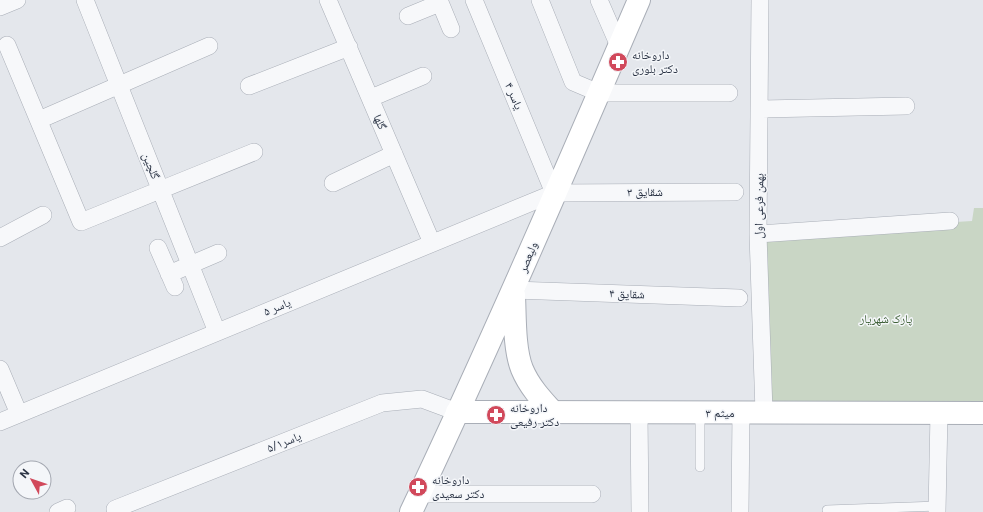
<svg xmlns="http://www.w3.org/2000/svg" width="983" height="512" font-family="Roboto,'Noto Naskh Arabic',sans-serif">
	<rect width="100%" height="100%" fill="#e4e7ec"/>
	<path fill="#c9d6c5" d="M974,208H983V413L764,412L758,234L972,221Z"/>
	<g fill="none" stroke-linecap="round" stroke-linejoin="round">
		<defs>
			<path id="lane" d="M700,413V467
				M827,510L938,506"/>
			<path id="street" d="M85,0L217,332
				M328,0L432,243
				M439,0L451,29
				M474,0L554,193
				M540,0L573,82L599,93H729
				M599,0L619,46
				M760,0L758,234L764,412
				M0,7L17,0
				M408,16L440,3
				M7,45L81,222L254,152
				M249,86L349,47
				M371,98L423,76
				M759,109L906,106
				M39,120L209,46
				M333,183L394,154
				M758,234L950,221
				M0,238L43,215
				M158,248L175,287
				M169,274L218,253
				M514,290L739,298
				M0,369L19,414
				M639,413L640,512
				M0,422L554,193L735,192
				M420,494H592
				M115,509L382,403L422,399L457,412
				M58,512L67,508
				M740,512L741,412
				M937,512L939,413"/>
			<path id="secondary" d="M514,295C515,316 514,349 522,369C529,386 541,399 553,412
				M457,412L983,413
				M411,512C491,343 565,172 639,0"/>
		</defs>
		<use href="#lane" stroke="#a9aeb7" stroke-width="10"/>
		<use href="#street" stroke="#a9aeb7" stroke-width="18"/>
		<use href="#secondary" stroke="#a9aeb7" stroke-width="24"/>
		<use href="#lane" stroke="#f7f8fa" stroke-width="9"/>
		<use href="#street" stroke="#f7f8fa" stroke-width="17"/>
		<use href="#secondary" stroke="#fff" stroke-width="22"/>
	</g>
	<defs>
		<symbol id="pharmacy-disc" viewBox="-11 -11 22 22"><circle r="9.5" fill="#d1495b" stroke="#f4f6f9"/><path d="M-2-6h4v4h4v4h-4v4h-4v-4h-4v-4h4Z" fill="#fff"/></symbol>
	</defs>
	<g fill-rule="evenodd">
		<use href="#pharmacy-disc" x="607" y="51" width="22" height="22"/>
		<use href="#pharmacy-disc" x="485" y="404" width="22" height="22"/>
		<use href="#pharmacy-disc" x="407" y="476" width="22" height="22"/>
	</g>
	<g text-anchor="middle" dominant-baseline="central" stroke-width="3" stroke-linejoin="round" paint-order="stroke">
		<g font-size="12" fill="#2b3445" stroke="#f4f6f9" text-anchor="start">
			<text x="632" y="55">داروخانه<tspan x="632" dy="14">دکتر بلوری</tspan></text>
			<text x="510" y="408">داروخانه<tspan x="510" dy="14">دکتر رفیعی</tspan></text>
			<text x="432" y="480">داروخانه<tspan x="432" dy="14">دکتر سعیدی</tspan></text>
		</g>
		<g font-size="12" fill="#2b3445" stroke="#f4f6f9">
			<text transform="translate(514 96) rotate(67)">یاسر ۴</text>
			<text transform="translate(380 122) rotate(67)">گلها</text>
			<text transform="translate(151 166) rotate(68)">گلچین</text>
			<text x="645" y="192">شقایق ۳</text>
			<text transform="translate(759 206) rotate(-89)">بهمن فرعی اول</text>
			<text transform="translate(528 257) rotate(-68)">ولیعصر</text>
			<text transform="translate(627 294) rotate(2)">شقایق ۴</text>
			<text transform="translate(277 307) rotate(-22)">یاسر ۵</text>
			<text x="720" y="413">میثم ۳</text>
			<text transform="translate(284 442) rotate(-22)">یاسر۵/۱</text>
		</g>
		<g font-size="12" fill="#3f6138" stroke="#f4f6f9">
			<text x="886" y="319">پارک شهریار</text>
		</g>
	</g>
	<g transform="translate(32 480) rotate(310)"><circle r="19" fill="#f4f6f9" stroke="#a4a8b1"/>
	<path d="M0-3L7 15L0 10L-7 15Z" fill="#d1495b"/>
	<text y="-6" font-size="11" font-weight="bold" text-anchor="middle" fill="#2b3445">N</text>
	</g>
</svg>
